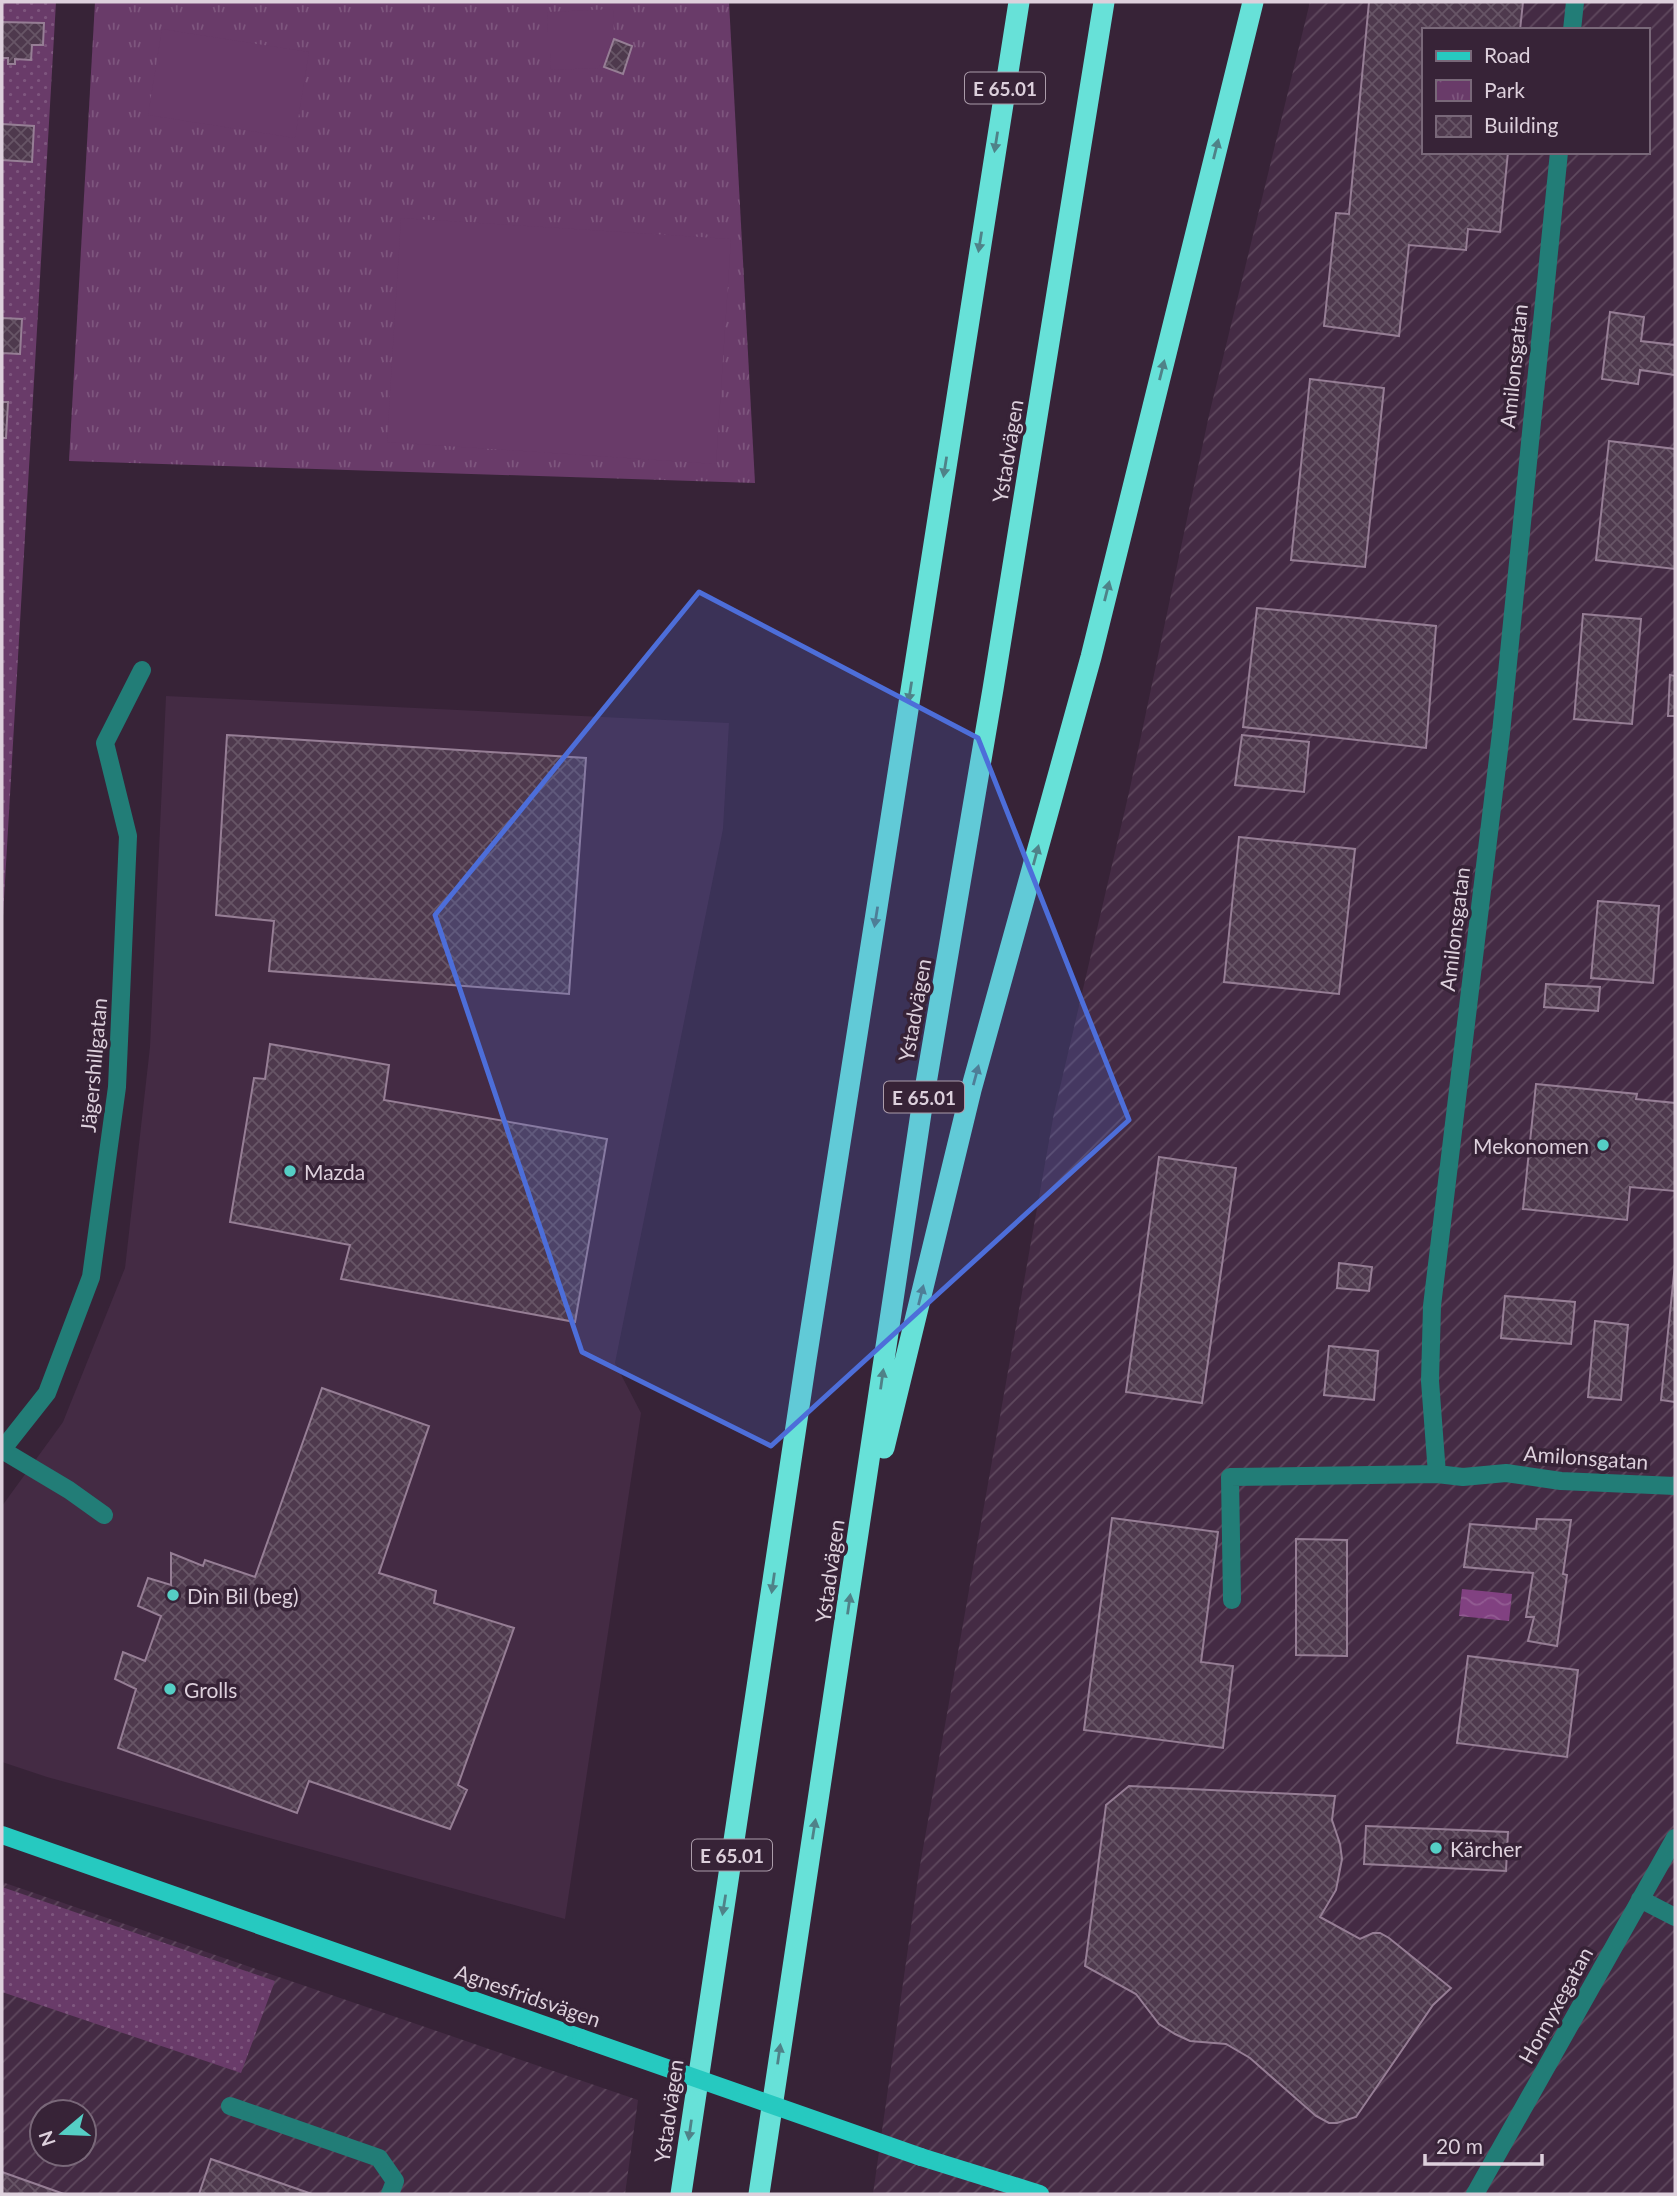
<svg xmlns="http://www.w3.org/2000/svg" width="1677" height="2196" font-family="Lato,sans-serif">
	<defs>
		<pattern id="industrial-furrows" width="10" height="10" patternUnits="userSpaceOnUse" patternTransform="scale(1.75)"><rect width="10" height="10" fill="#442b44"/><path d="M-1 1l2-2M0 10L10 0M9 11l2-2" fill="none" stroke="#5f495e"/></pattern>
		<pattern id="grass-dots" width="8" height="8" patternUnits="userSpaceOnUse" patternTransform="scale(1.75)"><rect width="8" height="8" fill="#693b69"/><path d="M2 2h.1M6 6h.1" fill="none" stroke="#7e567e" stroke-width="1.8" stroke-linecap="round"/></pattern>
		<pattern id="park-tufts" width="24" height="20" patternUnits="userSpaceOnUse" patternTransform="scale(1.75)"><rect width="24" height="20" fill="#693b69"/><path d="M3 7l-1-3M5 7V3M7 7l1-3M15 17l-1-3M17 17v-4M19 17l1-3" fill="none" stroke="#7e567e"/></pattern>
		<pattern id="water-waves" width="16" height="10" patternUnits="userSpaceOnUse" patternTransform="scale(1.75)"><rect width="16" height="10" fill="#814181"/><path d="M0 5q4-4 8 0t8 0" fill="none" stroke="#925b92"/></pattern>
		<pattern id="building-cross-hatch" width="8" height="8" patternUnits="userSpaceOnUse" patternTransform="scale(1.75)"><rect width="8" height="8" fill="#4e394d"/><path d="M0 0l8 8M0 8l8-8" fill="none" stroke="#675566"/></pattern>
	</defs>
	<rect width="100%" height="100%" fill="#372337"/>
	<path fill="#442b44" d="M166,696L729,723L723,829L615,1363L641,1413L565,1919L47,1777L2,1762V1506L63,1422L125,1268L150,1047Z"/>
	<path fill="url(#industrial-furrows)" fill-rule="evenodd" d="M1310,2H1675V2194H873L919,1871L1054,1113L1130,788L1209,415ZM1423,30H1647V152H1423Z
		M2,1882L638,2100L625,2194H2ZM42,2112H84V2154H42Z"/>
	<path fill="url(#grass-dots)" d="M2,2H56L2,933Z
		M2,1887L275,1981L241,2073L2,1992Z"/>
	<path fill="url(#park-tufts)" d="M95,2H729L755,483L69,461Z"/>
	<path fill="#693b69" d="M613,9L614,36L599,68L551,70L550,53H537V32H548L547,12Z
		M162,29L309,52L295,138L148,115Z
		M401,218L731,239L716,464L387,442Z"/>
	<path fill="url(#water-waves)" d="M1462,1589L1512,1594L1509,1621L1459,1616Z"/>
	<path fill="url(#building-cross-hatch)" stroke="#967e95" stroke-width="2" d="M1369,2H1523L1520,30H1423V152H1508L1500,232L1468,229L1466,250L1409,245L1399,336L1324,326L1336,213L1349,214Z
		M2,22L44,23L43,45H32L31,60L15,59V64H8V58H2Z
		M614,39L632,46L623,74L604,67Z
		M2,124L34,126L32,162L2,160Z
		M1610,312L1644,317L1641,341L1675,345V375L1640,370L1638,384L1602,379Z
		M2,318L22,319L20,354L2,353Z
		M1310,379L1384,388L1365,567L1291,560Z
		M2,402H8L6,438H2Z
		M1609,441L1675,449V569L1596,560Z
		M1257,608L1436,626L1426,748L1243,727Z
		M1583,614L1641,619L1632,724L1574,719Z
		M1670,675L1675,676V716H1668Z
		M227,735L586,758L569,994L269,971L274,921L216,915Z
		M1242,735L1309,742L1304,792L1235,785Z
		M1239,837L1355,849L1339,994L1224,982Z
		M1598,901L1659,906L1653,983L1591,978Z
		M1546,984L1600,987L1598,1011L1544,1007Z
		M270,1044L389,1065L384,1100L607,1139L575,1322L341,1279L350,1245L230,1222L254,1078L265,1079Z
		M1536,1084L1637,1094L1636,1099L1675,1103V1191L1630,1187L1627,1220L1523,1209Z
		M1159,1157L1236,1168L1202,1403L1126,1392Z
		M1339,1263L1372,1267L1369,1291L1337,1288Z
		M1675,1264V1402L1661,1400Z
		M1505,1296L1575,1302L1571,1344L1501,1338Z
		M1595,1321L1628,1325L1621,1400L1588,1397Z
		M1329,1346L1378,1351L1374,1400L1324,1395Z
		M322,1388L429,1426L379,1573L436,1591L434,1603L514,1628L458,1785L467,1790L450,1829L309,1781L297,1813L118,1748L136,1689L115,1679L123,1652L145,1661L161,1616L138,1606L148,1578L171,1585V1553L203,1566L205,1560L255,1577Z
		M1112,1518L1218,1532L1201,1662L1233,1666L1223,1748L1084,1730Z
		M1537,1519L1571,1520L1563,1574L1567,1575L1557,1646L1528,1641L1534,1617H1526L1533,1573L1464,1567L1470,1524L1536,1529Z
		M1296,1539L1347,1540V1656L1296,1655Z
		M1468,1656L1578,1670L1567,1757L1457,1743Z
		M1129,1786L1335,1796L1332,1820L1340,1844L1342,1859L1336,1890L1320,1917L1360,1939L1373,1933H1380L1389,1938L1451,1988L1433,2005L1356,2117L1337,2123H1329L1316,2116L1250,2058L1226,2044L1190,2041L1175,2034L1159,2024L1136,1994L1085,1966L1106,1805Z
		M1366,1826L1508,1832L1506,1871L1364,1864Z
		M211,2159L312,2194H199Z
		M2,2172L64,2194H2Z"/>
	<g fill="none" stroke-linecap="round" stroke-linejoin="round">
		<path stroke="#227d77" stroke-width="18" d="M1572,30L1575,2
			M1559,152L1501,733L1432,1306L1430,1381L1437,1474L1463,1477L1506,1473L1561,1481L1675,1486
			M2,1450L47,1393L91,1277L117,1087L128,836L105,743L142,670
			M2,1450L69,1490L104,1515
			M1232,1600L1230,1477L1437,1474
			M1640,1899L1675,1917
			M230,2106L379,2158L395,2181L390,2194
			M1475,2194L1675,1838"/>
		<path stroke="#26c9c0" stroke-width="18" d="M2,1835L581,2038
			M921,2157L1040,2194"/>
		<path stroke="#67e1d8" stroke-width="21" d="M884,1448L971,1090L1091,657L1253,2
			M681,2194L806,1360L1019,2
			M759,2194L921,1113L993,689L1104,2"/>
		<path stroke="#26c9c0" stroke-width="18" d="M581,2038L921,2157"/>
	</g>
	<defs><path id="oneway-solid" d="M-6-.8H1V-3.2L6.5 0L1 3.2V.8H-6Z" transform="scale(1.75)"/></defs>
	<g fill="#4f8288">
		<use href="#oneway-solid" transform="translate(996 142) rotate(99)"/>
		<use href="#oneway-solid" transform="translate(1216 149) rotate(-76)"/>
		<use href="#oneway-solid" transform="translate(980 242) rotate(99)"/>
		<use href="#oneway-solid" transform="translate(1162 370) rotate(-76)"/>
		<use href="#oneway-solid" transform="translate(945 467) rotate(99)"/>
		<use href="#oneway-solid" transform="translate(1107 591) rotate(-76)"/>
		<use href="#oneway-solid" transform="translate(910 692) rotate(99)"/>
		<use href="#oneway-solid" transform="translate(1036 855) rotate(-75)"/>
		<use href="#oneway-solid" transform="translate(876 917) rotate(99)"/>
		<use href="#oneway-solid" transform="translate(976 1075) rotate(-75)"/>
		<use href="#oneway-solid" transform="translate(921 1295) rotate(-76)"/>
		<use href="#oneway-solid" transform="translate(882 1379) rotate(-82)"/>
		<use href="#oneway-solid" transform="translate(773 1583) rotate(98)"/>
		<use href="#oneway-solid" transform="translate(849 1604) rotate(-82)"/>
		<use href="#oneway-solid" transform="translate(814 1829) rotate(-81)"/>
		<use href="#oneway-solid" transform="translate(724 1905) rotate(99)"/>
		<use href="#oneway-solid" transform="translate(779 2054) rotate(-82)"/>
		<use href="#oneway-solid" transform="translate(690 2130) rotate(98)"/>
	</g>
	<path fill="#4d6ed9" fill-opacity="0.2" stroke="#4d6ed9" stroke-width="5" stroke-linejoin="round" d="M699,592L978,738L1129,1120L771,1446L582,1352L435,915Z"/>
	<g fill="#55cec5" stroke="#372337" stroke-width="2.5">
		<circle cx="1603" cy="1145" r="7"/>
		<circle cx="290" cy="1171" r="7"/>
		<circle cx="173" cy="1595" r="7"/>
		<circle cx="170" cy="1689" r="7"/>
		<circle cx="1436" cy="1848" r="7"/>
	</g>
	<g text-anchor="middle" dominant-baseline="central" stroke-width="7" stroke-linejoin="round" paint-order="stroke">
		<g fill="#372337" stroke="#ab9caa" stroke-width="2">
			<rect x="965" y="72.5" width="80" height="31" rx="5"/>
			<rect x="884" y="1081.5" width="80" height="31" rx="5"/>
			<rect x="692" y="1839.5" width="80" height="31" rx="5"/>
		</g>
		<g font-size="19" font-weight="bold" fill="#ddd0dc">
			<text x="1005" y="88">E 65.01</text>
			<text x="924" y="1097">E 65.01</text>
			<text x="732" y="1855">E 65.01</text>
		</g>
		<g font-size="21" fill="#ddd0dc" stroke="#372337">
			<text transform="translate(1513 366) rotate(-84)">Amilonsgatan</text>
			<text transform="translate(1007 451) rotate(-81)">Ystadvägen</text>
			<text transform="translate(1454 929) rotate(-83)">Amilonsgatan</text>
			<text transform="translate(914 1010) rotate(-80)">Ystadvägen</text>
			<text transform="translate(93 1065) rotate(-85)">Jägershillgatan</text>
			<text transform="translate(1586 1457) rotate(4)">Amilonsgatan</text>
			<text transform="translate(829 1571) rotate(-82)">Ystadvägen</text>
			<text transform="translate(528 1995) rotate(19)">Agnesfridsvägen</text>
			<text transform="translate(1555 2005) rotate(-61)">Hornyxegatan</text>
			<text transform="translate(668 2111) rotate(-82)">Ystadvägen</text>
		</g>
		<g font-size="21" fill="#ddd0dc" stroke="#372337" text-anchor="start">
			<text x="1589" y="1145" text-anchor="end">Mekonomen</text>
			<text x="304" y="1171">Mazda</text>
			<text x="187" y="1595">Din Bil (beg)</text>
			<text x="184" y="1689">Grolls</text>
			<text x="1450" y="1848">Kärcher</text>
		</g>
	</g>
	<rect width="1677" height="2196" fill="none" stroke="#ddd0dc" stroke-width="7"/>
	<rect x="1422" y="28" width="228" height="126" fill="#372337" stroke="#796879" stroke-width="2"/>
	<rect x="1436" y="51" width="35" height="10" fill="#26c9c0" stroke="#796879" stroke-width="2"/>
	<text x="1484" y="63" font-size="21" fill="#ddd0dc">Road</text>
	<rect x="1436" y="80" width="35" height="21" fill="url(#park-tufts)" stroke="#796879" stroke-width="2"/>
	<text x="1484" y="98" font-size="21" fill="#ddd0dc">Park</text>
	<rect x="1436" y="116" width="35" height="21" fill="url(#building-cross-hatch)" stroke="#796879" stroke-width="2"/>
	<text x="1484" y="133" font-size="21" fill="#ddd0dc">Building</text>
	<g transform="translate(63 2133) rotate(251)"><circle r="33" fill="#372337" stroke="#796879" stroke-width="2"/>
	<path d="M0-5L12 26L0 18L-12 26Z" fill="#55cec5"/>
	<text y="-10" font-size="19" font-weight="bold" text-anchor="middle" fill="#ddd0dc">N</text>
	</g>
	<path d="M1425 2154v10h117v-10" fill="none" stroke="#ddd0dc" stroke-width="3.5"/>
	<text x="1436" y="2154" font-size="21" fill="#ddd0dc" stroke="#372337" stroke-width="5" paint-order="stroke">20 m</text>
</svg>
